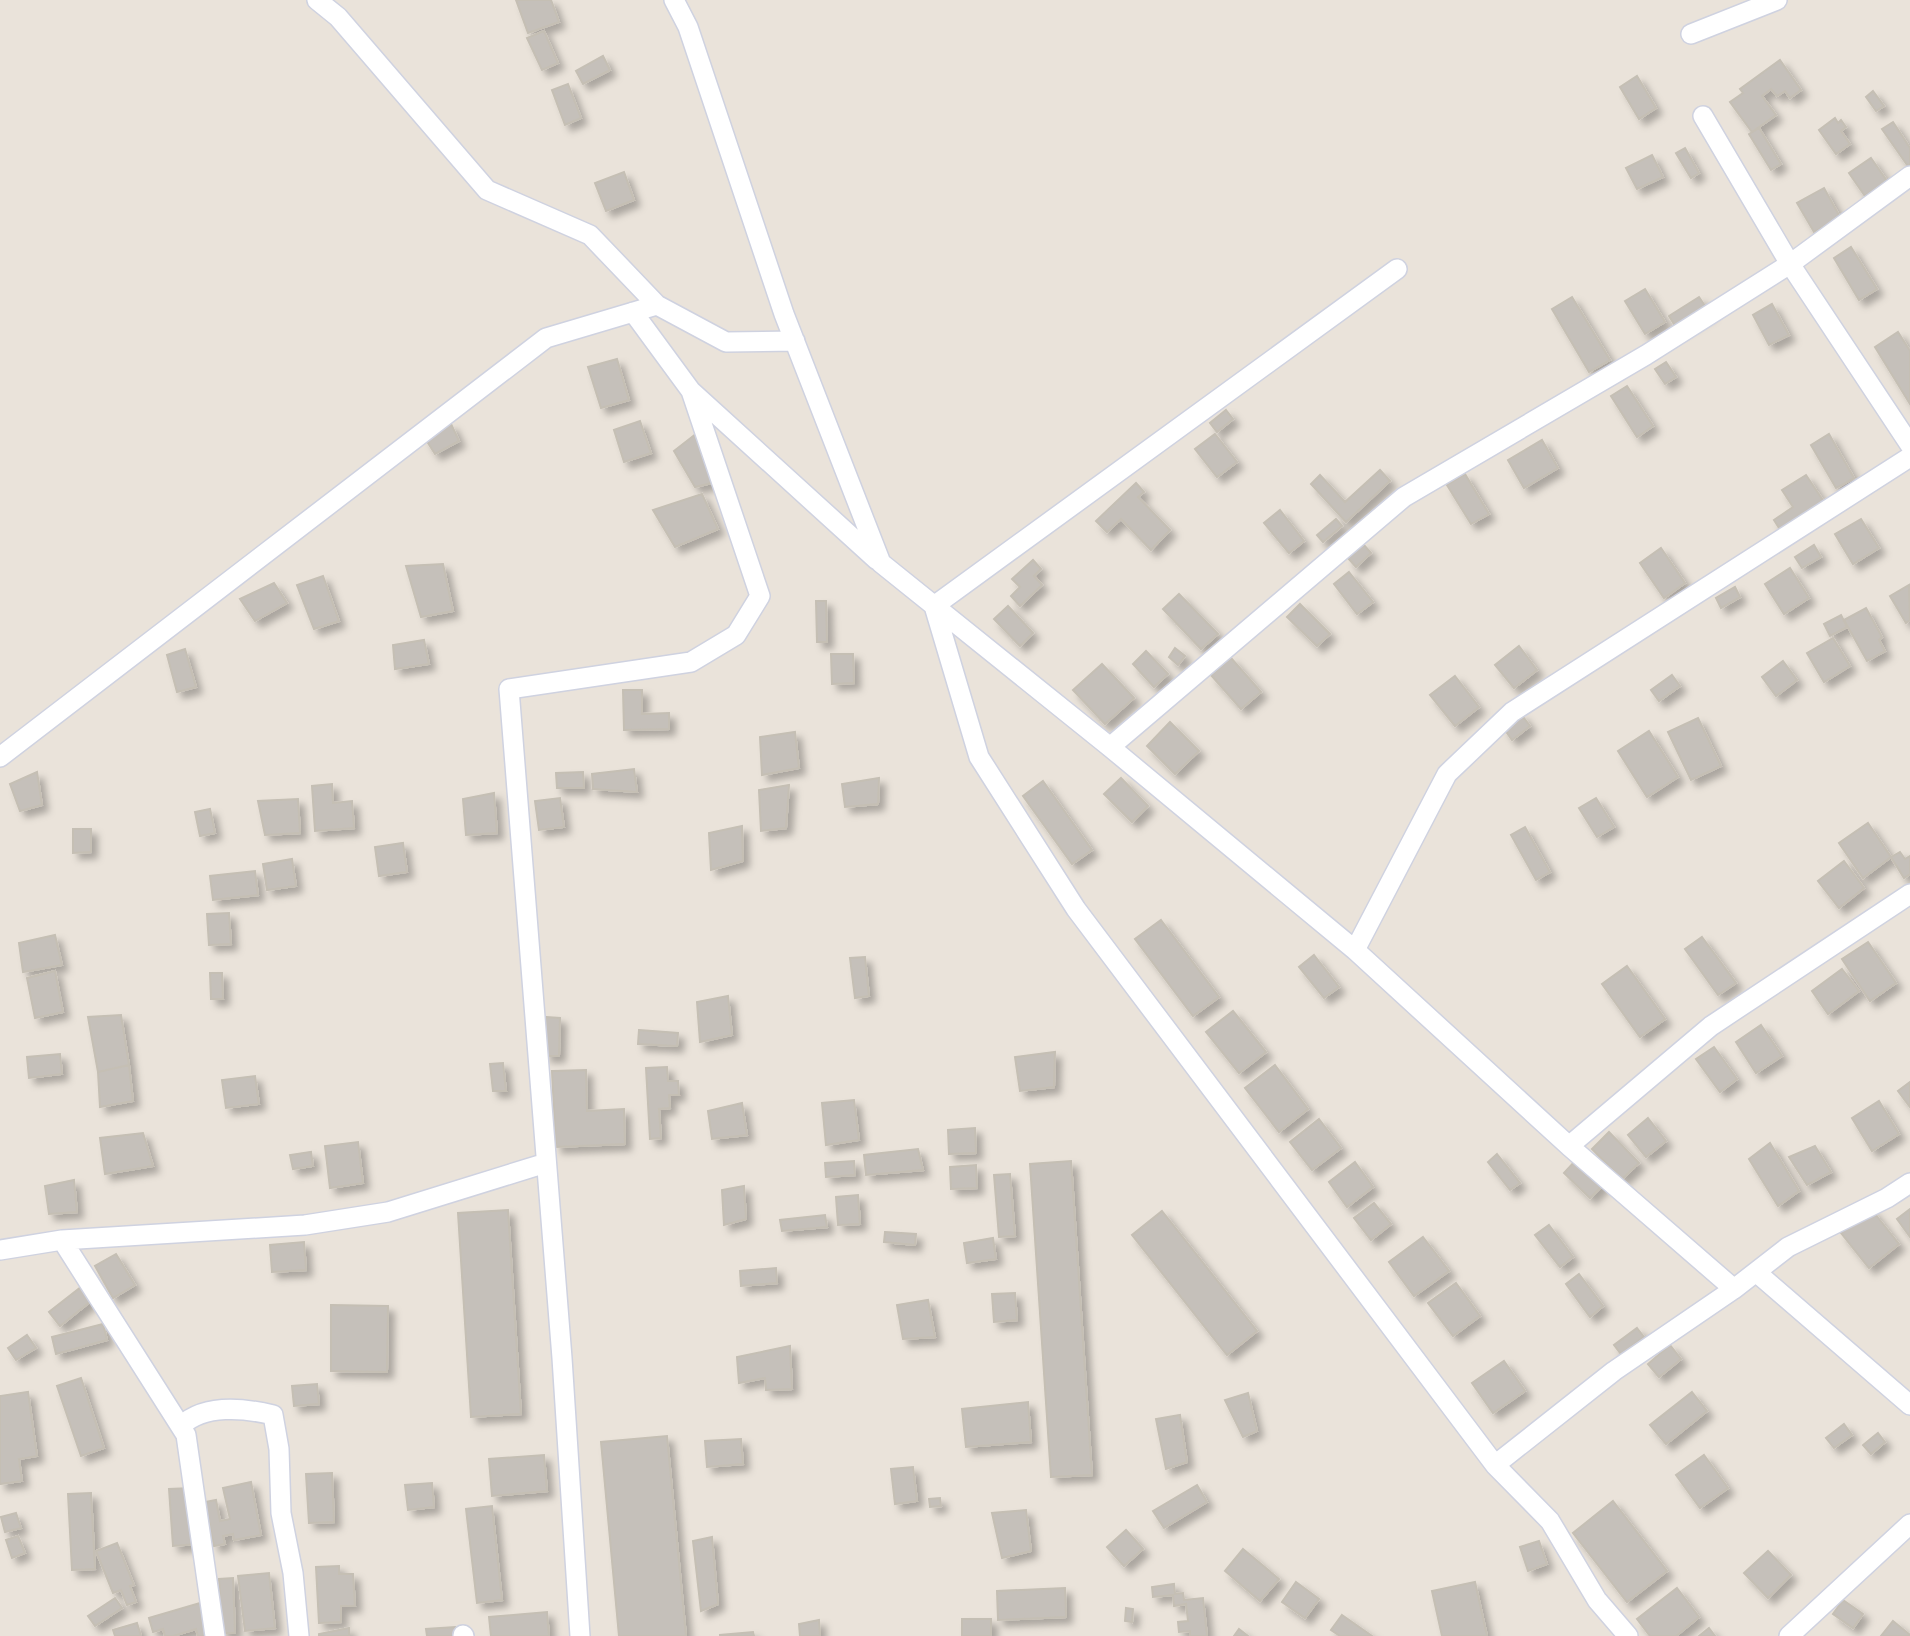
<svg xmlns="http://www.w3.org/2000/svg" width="1910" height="1636" font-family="'Roboto Condensed',sans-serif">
	<defs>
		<filter id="shadow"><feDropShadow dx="6" dy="6" stdDeviation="3.5" flood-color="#0004"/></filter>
	</defs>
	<rect width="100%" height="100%" fill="#eae3da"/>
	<path fill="#c5c0ba" stroke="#c5bfb4" stroke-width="2" filter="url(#shadow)" d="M516,0H551L559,22L528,33Z
		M544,31L558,63L542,70L527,38Z
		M603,56L610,70L583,84L576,71Z
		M1780,60L1801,90L1790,98L1785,91L1777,96L1771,89L1762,96L1776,115L1752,132L1730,102L1743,93L1740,89Z
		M1637,76L1656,108L1639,119L1620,87Z
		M568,84L581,118L565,125L552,90Z
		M1873,91L1884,106L1876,111L1866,97Z
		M1835,118L1838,123L1841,120L1846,127L1841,131L1850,144L1836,154L1819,130Z
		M1893,122L1910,148V169L1882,129Z
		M1759,128L1781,164L1771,170L1749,134Z
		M1685,148L1699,173L1691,178L1676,153Z
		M1652,155L1663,177L1637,189L1626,168Z
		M1871,158L1887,181L1865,196L1849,173Z
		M624,172L634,200L606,211L595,183Z
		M1824,188L1840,217L1814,232L1797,203Z
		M1851,247L1877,289L1859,300L1834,258Z
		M1645,289L1665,322L1645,334L1625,301Z
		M1572,297L1610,360L1589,372L1552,309Z
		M1699,297L1709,312L1677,329L1669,316Z
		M1772,304L1789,335L1769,345L1753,315Z
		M1898,332L1910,351V404L1875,347Z
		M617,359L629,400L601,408L588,367Z
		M1666,362L1676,377L1665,384L1655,369Z
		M1627,386L1653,426L1637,437L1611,396Z
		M1226,410L1233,419L1217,432L1210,423Z
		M640,421L651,453L624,462L614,430Z
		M451,424L459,441L435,454L425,438Z
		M697,433L716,482L695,487L674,451Z
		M1215,434L1237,462L1217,477L1195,449Z
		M1829,434L1854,478L1836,488L1811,445Z
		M1542,440L1558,468L1524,488L1508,460Z
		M1380,470L1390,481L1346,522L1311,484L1320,475L1345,502Z
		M1465,474L1489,514L1471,524L1447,485Z
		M1806,475L1824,502L1781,531L1774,520L1793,507L1782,490Z
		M1136,483L1144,492L1138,497L1170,530L1151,550L1121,519L1107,532L1096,521Z
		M702,494L718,529L675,547L653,510Z
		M1280,510L1304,541L1289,553L1264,523Z
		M1336,519L1342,526L1323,542L1317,535Z
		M1861,519L1879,548L1853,564L1835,534Z
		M1363,544L1371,553L1356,567L1348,558Z
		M1814,545L1821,557L1802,568L1795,557Z
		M1661,548L1685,583L1664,598L1640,563Z
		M1033,560L1041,569L1034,576L1042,585L1020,606L1011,596L1020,587L1012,579Z
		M443,564L453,611L421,617L406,566Z
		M1790,568L1809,598L1784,614L1765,584Z
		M1349,572L1373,602L1357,614L1334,584Z
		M323,576L339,621L314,629L297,585Z
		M274,583L287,603L255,621L240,599Z
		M1909,585L1910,620L1906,623L1890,596Z
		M1735,587L1740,597L1721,608L1716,598Z
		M1179,594L1218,634L1201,649L1163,609Z
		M816,601H826L827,642H817Z
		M1300,604L1330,634L1317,646L1287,617Z
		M1008,606L1033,633L1020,646L994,619Z
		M1866,608L1882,637L1879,640L1885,651L1867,661L1844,620Z
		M1841,615L1847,627L1830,636L1824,624Z
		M1833,638L1850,666L1824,682L1807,653Z
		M424,640L429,664L395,669L393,645Z
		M1519,646L1537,670L1514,688L1495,665Z
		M1175,648L1185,656L1178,665L1169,657Z
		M185,649L196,687L177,692L167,655Z
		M1146,651L1168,674L1154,687L1133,664Z
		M831,654H853L854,683L832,684Z
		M1231,658L1261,692L1241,709L1211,675Z
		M1783,661L1797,680L1776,696L1762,677Z
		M1102,664L1134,698L1105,724L1073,690Z
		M1672,675L1680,686L1659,701L1651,690Z
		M1455,676L1479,707L1455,726L1430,695Z
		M623,690H642V714L669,713V729L624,730Z
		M1521,714L1530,726L1512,740L1503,727Z
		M1698,718L1721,766L1691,780L1668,732Z
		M1170,722L1199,751L1175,774L1147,746Z
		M1649,731L1678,777L1647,797L1618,751Z
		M795,732L799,768L762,775L760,737Z
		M634,769L637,792L593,789L592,774Z
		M37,772L42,805L20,811L10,784Z
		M583,772L584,788H557L556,773Z
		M879,778L878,804L845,807L842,784Z
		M1121,778L1148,806L1132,822L1104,794Z
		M1043,781L1092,850L1072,864L1023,796Z
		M332,784L333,803L352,801L354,828L315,831L312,786Z
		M789,785L786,828L761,831L759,790Z
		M494,793L497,833L466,835L463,799Z
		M560,798L564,827L539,830L535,801Z
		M1596,798L1614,827L1597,837L1579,808Z
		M298,799L300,833L265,835L258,801Z
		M210,809L215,833L200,836L195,812Z
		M1868,823L1891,857L1863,878L1839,843Z
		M742,826L743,861L711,870L709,833Z
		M1525,827L1550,872L1536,880L1511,835Z
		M73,829H91V852L73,853Z
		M403,843L407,872L379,876L375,847Z
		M1900,852L1905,859L1910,856V874L1904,878L1891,857Z
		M292,859L296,886L267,890L263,864Z
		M1844,861L1864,888L1839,908L1818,881Z
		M255,871L258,895L213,900L210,876Z
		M229,913L231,944L209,945L207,914Z
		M1161,920L1219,997L1193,1016L1135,939Z
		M55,935L62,965L23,972L19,943Z
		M1702,937L1736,983L1718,995L1685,949Z
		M1868,942L1896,983L1870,1001L1842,959Z
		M1314,955L1339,987L1324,998L1299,967Z
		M865,957L869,996L855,998L850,958Z
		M1627,966L1665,1019L1640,1037L1602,984Z
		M1842,969L1859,991L1828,1014L1812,991Z
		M55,971L63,1012L35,1018L27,978Z
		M210,973H222L223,999H211Z
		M728,996L732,1035L700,1042L697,1002Z
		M1233,1011L1266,1052L1239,1073L1206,1032Z
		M121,1015L129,1065L98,1072L88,1017Z
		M546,1017L560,1018L559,1056H545Z
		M1761,1025L1782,1056L1756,1073L1736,1042Z
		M639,1030L678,1033L677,1046L638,1044Z
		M1714,1047L1737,1079L1720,1092L1696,1059Z
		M1055,1052L1054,1087L1020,1091L1015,1057Z
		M60,1054L62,1074L29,1078L27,1057Z
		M503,1063L506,1091H493L490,1064Z
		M129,1065L133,1101L100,1107L98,1072Z
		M1275,1065L1308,1109L1279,1132L1245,1088Z
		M667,1067L668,1081H678L679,1095H669L670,1108L659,1109L661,1138L650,1139L646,1068Z
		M586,1070L587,1111L624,1109L625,1144L556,1147L552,1071Z
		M255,1076L259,1104L226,1108L222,1080Z
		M1910,1082V1107L1898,1091Z
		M854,1100L859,1140L826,1145L822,1103Z
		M1879,1101L1899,1134L1872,1151L1852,1118Z
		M742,1103L747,1135L712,1139L708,1111Z
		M1648,1118L1666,1141L1646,1157L1628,1135Z
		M1319,1119L1341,1148L1312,1170L1290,1142Z
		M975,1128L976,1153L949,1154L948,1130Z
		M1609,1132L1639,1163L1622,1179L1592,1149Z
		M143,1133L153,1166L105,1174L100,1138Z
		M358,1142L363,1183L330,1188L325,1146Z
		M1770,1143L1799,1191L1778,1206L1749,1159Z
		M1815,1146L1831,1172L1807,1185L1789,1157Z
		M918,1149L923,1170L866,1175L864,1155Z
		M311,1152L313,1166L293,1169L290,1155Z
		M1497,1154L1520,1183L1510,1190L1488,1162Z
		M1577,1159L1603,1185L1590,1198L1564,1173Z
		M854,1161L855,1175L826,1177L825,1163Z
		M1071,1161L1092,1475L1051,1477L1030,1164Z
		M1355,1162L1373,1187L1347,1207L1329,1182Z
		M976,1165L977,1188L951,1189L950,1167Z
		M1010,1174L1015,1236L999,1237L994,1175Z
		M74,1180L77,1212L49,1214L45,1186Z
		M744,1186L746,1219L724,1225L722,1190Z
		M858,1195L860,1224L838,1225L836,1197Z
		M1374,1203L1391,1224L1371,1240L1354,1218Z
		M1871,1209L1899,1244L1869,1268L1841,1233Z
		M1910,1209V1237L1897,1219Z
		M508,1210L521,1414L471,1417L458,1213Z
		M1162,1211L1257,1331L1227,1355L1132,1235Z
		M825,1215L827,1227L782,1231L780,1220Z
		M1549,1225L1573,1257L1560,1267L1535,1235Z
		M885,1232L916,1234L915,1245L884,1242Z
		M1423,1237L1449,1271L1414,1296L1389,1262Z
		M993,1238L996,1259L967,1263L964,1243Z
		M304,1242L306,1270L272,1272L270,1245Z
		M116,1254L135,1285L113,1298L95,1266Z
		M776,1268L777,1283L741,1286L740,1271Z
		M1579,1274L1603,1306L1590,1317L1566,1284Z
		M1456,1283L1480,1316L1453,1336L1428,1303Z
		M81,1287L91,1301L60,1326L49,1312Z
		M1015,1293L1017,1320L994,1322L992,1294Z
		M928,1300L935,1337L903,1339L897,1305Z
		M331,1305L388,1306L387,1372L331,1371Z
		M103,1324L107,1340L56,1354L52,1337Z
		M1637,1328L1644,1337L1621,1354L1614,1345Z
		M27,1335L36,1348L16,1360L8,1348Z
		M1670,1345L1681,1359L1659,1377L1648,1364Z
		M790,1346L792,1389L766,1390L765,1378L739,1383L737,1357Z
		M1504,1361L1525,1391L1493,1413L1472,1383Z
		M81,1378L104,1448L81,1456L57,1386Z
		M317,1384L319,1404L294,1406L292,1386Z
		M28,1392L37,1456L19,1459L22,1481L0,1484V1396Z
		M1692,1392L1707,1411L1666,1444L1650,1425Z
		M1248,1393L1257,1431L1243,1437L1225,1400Z
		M1028,1402L1031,1442L966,1447L962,1409Z
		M1180,1415L1187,1462L1166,1469L1156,1419Z
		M1844,1424L1852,1435L1834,1448L1826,1438Z
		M1878,1433L1885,1442L1871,1454L1863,1445Z
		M667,1436L686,1636H619L601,1442Z
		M741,1439L743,1464L707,1467L705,1441Z
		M544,1455L547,1491L492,1496L489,1459Z
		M1704,1455L1728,1488L1700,1508L1676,1475Z
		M913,1467L917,1501L895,1504L891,1469Z
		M332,1473L334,1522L309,1523L306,1474Z
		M251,1482L261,1535L234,1540L233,1534L223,1536L225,1544L214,1546L205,1502L216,1500L220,1521L230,1519L223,1488Z
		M432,1483L434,1507L408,1510L405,1485Z
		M1197,1485L1207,1502L1164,1528L1153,1511Z
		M192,1488L196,1544L173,1546L169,1489Z
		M91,1493L95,1569L72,1570L68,1494Z
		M940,1498L941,1506L930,1507L929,1499Z
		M1613,1501L1667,1571L1627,1602L1573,1533Z
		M492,1506L502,1600L477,1603L466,1509Z
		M1026,1510L1031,1551L1002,1558L992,1513Z
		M16,1513L21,1528L5,1532L1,1517Z
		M1126,1530L1143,1549L1124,1566L1107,1547Z
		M18,1536L25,1553L12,1558L6,1540Z
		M712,1537L718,1604L701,1611L693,1541Z
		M1539,1541L1547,1564L1528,1571L1520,1547Z
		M117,1543L134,1585L130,1586L136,1602L127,1605L121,1590L113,1593L96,1551Z
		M1243,1549L1279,1579L1260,1601L1225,1571Z
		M1768,1551L1791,1575L1768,1598L1744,1573Z
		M339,1566V1574H353L355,1606H341V1622L319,1623L316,1567Z
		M269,1573L275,1628L245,1631L238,1576Z
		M233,1578L235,1633H222L219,1579Z
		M1296,1582L1319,1599L1305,1618L1282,1602Z
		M1475,1582L1487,1636H1442L1432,1591Z
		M1174,1584L1175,1594L1183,1593L1184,1600L1203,1598L1207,1636H1190V1631L1179,1632L1178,1622L1188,1621L1186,1604L1174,1606L1173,1595L1153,1597L1152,1587Z
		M1065,1588L1066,1617L998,1620L997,1591Z
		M1677,1588L1699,1617L1676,1636H1650L1637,1619Z
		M115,1598L122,1608L95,1626L88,1616Z
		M1843,1600L1863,1614L1853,1628L1833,1614Z
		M200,1603L210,1636H198L196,1629L173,1636H165L163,1629L153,1632L149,1618Z
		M1126,1608L1133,1609L1132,1622L1125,1621Z
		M547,1612L549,1636H491L489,1617Z
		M1342,1615L1372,1636H1340L1331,1630Z
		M962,1619H991V1636H962Z
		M819,1620L820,1636H800L799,1624Z
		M1893,1621L1910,1635V1636H1881Z
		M137,1623L141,1636H115L113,1630Z
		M455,1627L456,1636H427L426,1629Z
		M349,1628V1636H319V1634Z
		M1709,1628L1715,1636H1699Z
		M1239,1629L1248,1636H1234Z
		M753,1632L754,1636H720V1635Z"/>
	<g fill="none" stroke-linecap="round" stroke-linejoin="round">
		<defs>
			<path id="minor" d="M317,0L338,17L487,190L590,235L657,305L726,342L795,341
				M674,0L688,27L784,314L881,563L1110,747L1355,950L1569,1146L1734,1289
				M1691,34L1777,0
				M1703,116L1790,264L1910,445
				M1397,269L934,606L979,757L1076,909L1495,1465L1550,1521L1597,1600L1628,1636
				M633,312L691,391L877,560
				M1110,747L1404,497L1646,355L1790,264L1910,176
				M0,757L546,338L657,305
				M1355,950L1447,774L1512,712L1910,457
				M1569,1146L1711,1026L1910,894
				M62,1240L186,1435L215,1636
				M0,1250L62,1240L305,1225L388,1212L546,1163
				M1756,1272L1910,1405
				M181,1426C204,1404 244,1408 273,1415L279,1449L281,1513L293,1573L299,1636
				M1495,1465L1614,1371L1734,1289L1788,1247L1887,1198L1910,1183
				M463,1635L464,1636
				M580,1636L562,1358L509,689L691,662L736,635L760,596L691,391
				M1789,1636L1910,1524"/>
		</defs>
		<use href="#minor" stroke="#cfd2e0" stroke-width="22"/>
		<use href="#minor" stroke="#fff" stroke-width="19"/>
	</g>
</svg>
